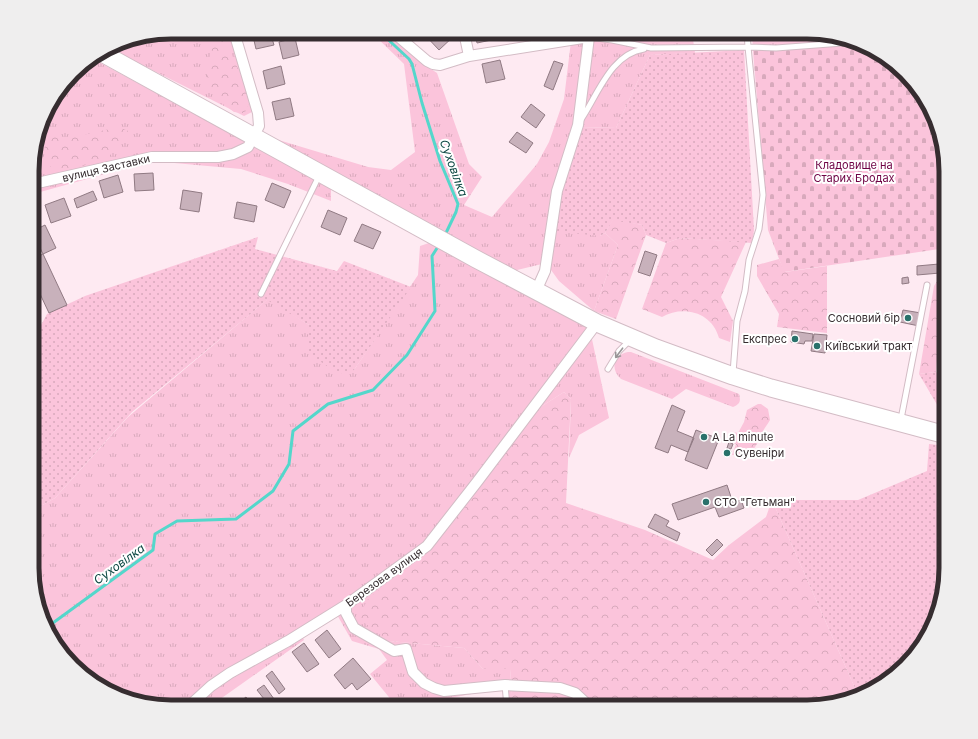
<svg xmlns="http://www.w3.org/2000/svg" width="978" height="739" font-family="Inter,sans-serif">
	<defs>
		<pattern id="grass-tufts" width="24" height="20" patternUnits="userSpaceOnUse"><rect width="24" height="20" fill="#fbc4db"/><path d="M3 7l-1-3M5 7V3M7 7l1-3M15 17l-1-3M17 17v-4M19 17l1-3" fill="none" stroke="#d8a9bc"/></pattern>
		<pattern id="forest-crowns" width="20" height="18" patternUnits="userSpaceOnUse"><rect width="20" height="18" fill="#fbc4db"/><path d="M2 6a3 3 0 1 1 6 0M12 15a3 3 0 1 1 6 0" fill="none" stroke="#d8a9bc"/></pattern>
		<pattern id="cemetery-stones" width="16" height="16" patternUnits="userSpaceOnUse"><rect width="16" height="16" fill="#fbc4db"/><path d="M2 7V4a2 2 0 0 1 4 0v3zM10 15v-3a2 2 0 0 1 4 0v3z" fill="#d8a9bc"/></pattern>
		<pattern id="garden-dots" width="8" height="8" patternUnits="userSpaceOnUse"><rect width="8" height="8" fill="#fbc4db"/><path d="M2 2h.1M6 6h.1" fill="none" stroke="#d8a9bc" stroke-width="1.8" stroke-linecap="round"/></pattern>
	</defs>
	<rect width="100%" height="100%" fill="#feeaf2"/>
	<path fill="url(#grass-tufts)" d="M171,32H234L254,111L244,116L110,49L126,39Z
		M371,32H388L425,65L437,73L469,164L482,177L464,205L492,217L537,164L549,142L564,99L571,41L596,39L595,32H692L695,53L650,55L616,128L580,127L600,236L605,233L618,245L594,311L559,281L546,263L513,271L272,138L368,167L391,170L415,152L404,64Z
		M752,32H806L807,37L830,36L858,42L753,51Z
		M93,59L331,187V201L288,184L241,169L152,161L33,194V153L51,102L80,66Z
		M429,243L547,305L590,330L609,418L579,435L569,458L571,399L564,392L525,417L435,543L389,641L464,648L483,669H510L513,707H505L503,688L445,699L416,707H397L370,674L387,660L379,649L352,641L336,613L302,636L304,640L209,707H162L118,696L80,673L46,630L32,577V511L55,498L128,417L268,299L309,325L354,370L418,275L420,246Z
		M628,352H631L739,394C741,401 740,404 733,407L686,389L672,399L621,379C610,369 613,355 628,352Z"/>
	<path fill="url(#forest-crowns)" d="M171,32H223L236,65L241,74L250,84L253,94L246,111L243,113L234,112L219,101L212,89L207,76V66L213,46L207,36C194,33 173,45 163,33Z
		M119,127L128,131L127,138L107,158L67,171L54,170L45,161C44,152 42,136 57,136C61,136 64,138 69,138Z
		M613,219L642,225L646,235L616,319L594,311L618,245L605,233Z
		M680,238L746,242L721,297L733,321L730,342L719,338C712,312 683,305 662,317L642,309L666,243Z
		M946,255L936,372L919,374L934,286L941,275Z
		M779,259L785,272L827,266V333L777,327L779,314L757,276V265Z
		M564,392L571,399L566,503L645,530L713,560L729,545L766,517L772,500L858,695L807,707H513L510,669H483L464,648L389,641L358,618L368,599L435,543L525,417Z
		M758,404H761L768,409L770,420C768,424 765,427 763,431C754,449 755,456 732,455L736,444L729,441L733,432L738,433L744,422L747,410Z"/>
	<path fill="url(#cemetery-stones)" d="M858,42L898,66L932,110L946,171V248L784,272L768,230L753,51Z"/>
	<path fill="url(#garden-dots)" d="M692,32H742L743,40L693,41Z
		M806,32H816L830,36L807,37Z
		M744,50L754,230L752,243L680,238L666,243L646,235L642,225L613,220L605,233L600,236L552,231L579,127L616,128L650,55Z
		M258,237L255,249L337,271L344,261L411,287L354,370L338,374L307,352L309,325L267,300L132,412L55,498L32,511L33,340L47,314L85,296Z
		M936,372L946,381V420L919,374Z
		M929,444L946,446V577L935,621L912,659L868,693L858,695L772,500H858L927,471Z"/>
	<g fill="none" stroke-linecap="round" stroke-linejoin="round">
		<path stroke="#54d7cb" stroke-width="3" d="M380,32L409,59L412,64L422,103L440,161L458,204L456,212L445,235
			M46,628L153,550L155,534L177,521L236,519L273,491L289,464L293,431L328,404L373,390L407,355L435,311L432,256L439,245"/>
	</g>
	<path fill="#c8b1bb" stroke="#907a83" d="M252,32H270L274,45L256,49Z
		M425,32H453L455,35L439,50L424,34Z
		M475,32H494L496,39L477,43Z
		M295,38L299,55L283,59L279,42Z
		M500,60L505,79L486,83L482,64Z
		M554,61L563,64L553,90L544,86Z
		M281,66L285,84L267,89L263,71Z
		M290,98L294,116L276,120L272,102Z
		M531,104L545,115L536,128L521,117Z
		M517,132L533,143L526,153L509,142Z
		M153,173L154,190L135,191L134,174Z
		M118,175L123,192L104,198L99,181Z
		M272,183L291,191L284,208L265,200Z
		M183,190L202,193L199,212L180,209Z
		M93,191L97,200L77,208L74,199Z
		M64,198L71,216L51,223L45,205Z
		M237,202L257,206L254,222L234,218Z
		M328,210L347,218L340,235L321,227Z
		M362,224L381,232L373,249L354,241Z
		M45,225L56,248L43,254L33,234V231Z
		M645,251L657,255L650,276L638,272Z
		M43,254L67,305L49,313L33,279V259Z
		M939,264L940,273L917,275V266Z
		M908,277L909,283L902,284V278Z
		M903,310L921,313L919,326L900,322Z
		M792,331L813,334L812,341H805L804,344L791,342Z
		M814,334L827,335L825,353L811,351Z
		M853,342L858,343L857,351H852Z
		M672,405L685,411L677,431L694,438L688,452L671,445L668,453L655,448Z
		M696,430L719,439L707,469L685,460Z
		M729,442L733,444L731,449L727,448Z
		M726,449L731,451L728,456L724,455Z
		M727,485L733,503L741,500L744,508L719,517L715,507L678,520L672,504Z
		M655,514L669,521L666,526L680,533L677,541L648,527Z
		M717,539L723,545L712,556L706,550Z
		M327,630L341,649L329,658L315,640Z
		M304,643L319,664L307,672L292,652Z
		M353,658L371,679L357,690L352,683L345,689L334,675Z
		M272,671L285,689L279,694L266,676Z
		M264,685L274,699L268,704L257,690Z
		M246,697L253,707H233Z"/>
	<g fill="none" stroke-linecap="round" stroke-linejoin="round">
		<defs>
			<path id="service" d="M589,37L612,40L651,48L748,47L747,32
				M580,121C597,97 610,54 644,49
				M261,294L319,176
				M608,369L619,351L630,340
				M733,373L737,321L745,291L749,260L759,229L763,195L748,47L776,48L856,42
				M901,419L927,285
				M505,685L507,707"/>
			<path id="minor" d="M393,32L427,61L433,64L440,65L469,56L589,37
				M464,32L469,56
				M33,184L152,157H218L233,154L248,147L259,126L258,113L234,32
				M536,291L545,271L557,191L578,125L589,37L588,32
				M346,605V613L354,628L394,651L406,649L413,672L424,683L434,688L444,691L505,685L560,688L575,693L590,707
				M188,707L211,686L230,673L288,641L346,605L427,546L477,482L597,323"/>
			<path id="trunk" d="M102,53L476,259L597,323L656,348L733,376L771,388L946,435"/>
		</defs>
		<use href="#service" stroke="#d3bcc5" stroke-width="7"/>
		<use href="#minor" stroke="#d3bcc5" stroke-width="12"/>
		<use href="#trunk" stroke="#d3bcc5" stroke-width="19"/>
		<use href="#service" stroke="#fff" stroke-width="5"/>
		<use href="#minor" stroke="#fff" stroke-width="10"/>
		<use href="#trunk" stroke="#fff" stroke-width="17"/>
	</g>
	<defs><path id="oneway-shaft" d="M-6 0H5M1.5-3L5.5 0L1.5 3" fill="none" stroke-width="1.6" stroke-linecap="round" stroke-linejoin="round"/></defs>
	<use stroke="#9a9698" href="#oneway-shaft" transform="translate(619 353) rotate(127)"/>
	<g fill="#29716b" stroke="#fff" stroke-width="1.5">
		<circle cx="908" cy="318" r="4"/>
		<circle cx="795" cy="339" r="4"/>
		<circle cx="817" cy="346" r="4"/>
		<circle cx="704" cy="437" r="4"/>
		<circle cx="727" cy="453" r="4"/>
		<circle cx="706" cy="502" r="4"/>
	</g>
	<g text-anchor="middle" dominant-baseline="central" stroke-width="4" stroke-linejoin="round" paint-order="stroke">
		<g font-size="11" fill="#6e0244" stroke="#fff">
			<text x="854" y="165">Кладовище на<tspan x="854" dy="13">Старих Бродах</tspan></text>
		</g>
		<g font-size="11" fill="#362d30" stroke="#fff">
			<text transform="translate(106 168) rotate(-13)">вулиця Заставки</text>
			<text transform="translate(384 577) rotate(-36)">Березова вулиця</text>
		</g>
		<g font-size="11" fill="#362d30" stroke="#fff" text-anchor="start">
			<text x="900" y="318" text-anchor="end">Сосновий бір</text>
			<text x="787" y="339" text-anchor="end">Експрес</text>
			<text x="825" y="346">Київський тракт</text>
			<text x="712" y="437">A La minute</text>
			<text x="735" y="453">Сувеніри</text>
			<text x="714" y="502">СТО "Гетьман"</text>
		</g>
		<g font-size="12" font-style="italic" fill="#0d4843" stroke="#fff">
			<text transform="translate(454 168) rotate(70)">Суховілка</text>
			<text transform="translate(119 564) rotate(-36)">Суховілка</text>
		</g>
	</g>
	<path d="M0 0H978V739H0ZM171 39H807A132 132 0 0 1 939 171V568A132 132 0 0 1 807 700H171A132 132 0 0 1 39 568V171A132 132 0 0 1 171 39Z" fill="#efeeee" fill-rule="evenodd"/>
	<path fill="none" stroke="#362d30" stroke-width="5" d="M171 39H807A132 132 0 0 1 939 171V568A132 132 0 0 1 807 700H171A132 132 0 0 1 39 568V171A132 132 0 0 1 171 39Z"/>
</svg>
